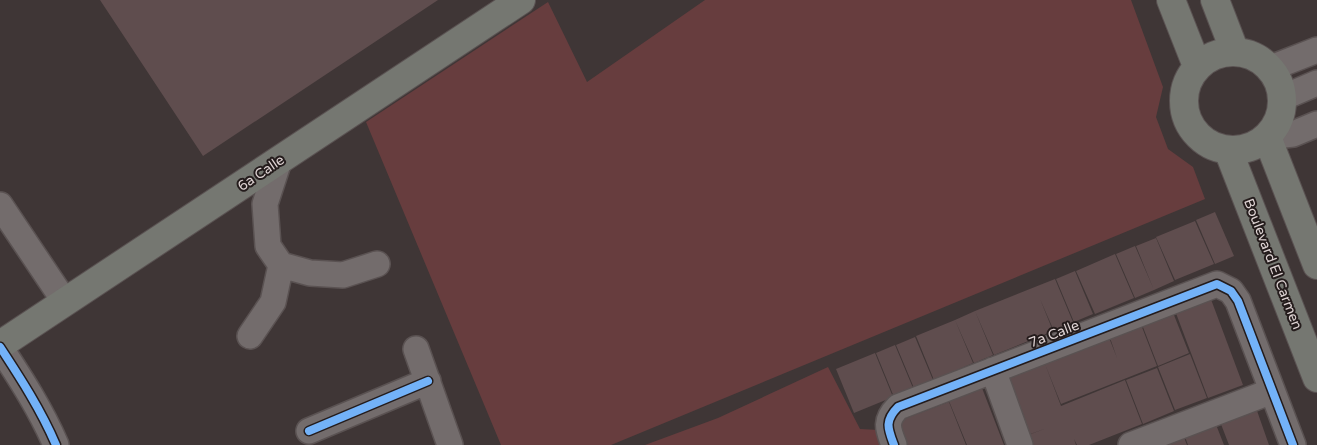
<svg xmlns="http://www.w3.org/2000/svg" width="1317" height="445" font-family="'Varela Round',sans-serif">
	<rect width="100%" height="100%" fill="#3f3636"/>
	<path fill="#673d3e" d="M705,0H1131L1163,87L1156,117L1168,149L1193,167L1205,199L611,445H501L366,122L548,2L587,82Z
		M828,367L860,429L879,430L884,445H645L718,418Z"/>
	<path fill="#5f4d4e" d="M100,0H438L203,156Z
		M1215,212L1234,256L1215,264L1196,220Z
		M1195,221L1214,264L1175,280L1156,237Z
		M1156,238L1174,281L1154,290L1136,246Z
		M1135,246L1154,290L1135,298L1116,254Z
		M1115,254L1134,298L1095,314L1076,271Z
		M1075,271L1093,314L1074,322L1056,279Z
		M1055,279L1073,322L1054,331L1040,299L1053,331L994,355L975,311Z
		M1209,294L1243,385L1208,398L1174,308Z
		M1172,310L1189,353L1158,366L1141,322Z
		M975,311L993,355L974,363L955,320Z
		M955,320L973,363L934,380L916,336Z
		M1140,322L1157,366L1061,404L1045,364L1061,406L1125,380L1142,424L1089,445H1077L1074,439L1076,445H1026L1023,437L1047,428L1022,437L998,373L1108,335L1117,358L1109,335Z
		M915,337L933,380L914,388L896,345Z
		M895,345L913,388L894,397L876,353Z
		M875,353L893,397L854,413L836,369Z
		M1190,354L1207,398L1175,410L1158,367Z
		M1157,368L1174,411L1143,424L1126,380Z
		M982,388L1004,445H967L949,401Z
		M949,402L966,445H905L896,422Z
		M1255,405L1269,445H1229L1219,419Z
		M1215,422L1224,445H1188L1184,434Z
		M1183,435L1187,445H1158Z"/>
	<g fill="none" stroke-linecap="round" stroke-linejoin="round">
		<defs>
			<path id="minor" d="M1271,68L1317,50
				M1282,98L1317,83
				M1267,137L1293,134L1317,124
				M279,161L265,204L268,246L281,265L310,273L343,275L377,264
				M0,205L65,302
				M250,336L273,302L281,265
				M0,347C21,379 41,410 56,445
				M416,349L450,445
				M993,370L1020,445
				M309,431L428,381
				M894,445C888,429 884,421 898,407L1217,284L1231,291L1238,301L1293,445
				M1131,445L1272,391"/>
			<path id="major" d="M1171,0L1197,66
				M1215,0L1235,52
				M1184 101a49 49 0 1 1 98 0a49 49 0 1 1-98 0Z
				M1267,137L1317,265
				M1228,150L1317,378
				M0,345L521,0"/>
		</defs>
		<use href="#minor" stroke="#5a5252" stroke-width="28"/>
		<use href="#major" stroke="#5a5252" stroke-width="30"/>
		<use href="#minor" stroke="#736c6c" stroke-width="25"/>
		<use href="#major" stroke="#757771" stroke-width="28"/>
		<defs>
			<path id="cycleway" d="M0,347C21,379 41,410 56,445
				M309,431L428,381
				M894,445C888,429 884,421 898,407L1217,284L1231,291L1238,301L1293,445"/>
		</defs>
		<use href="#cycleway" stroke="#241c1c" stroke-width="11"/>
		<use href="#cycleway" stroke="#73b2f8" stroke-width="8"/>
	</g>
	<g text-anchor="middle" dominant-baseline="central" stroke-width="4" stroke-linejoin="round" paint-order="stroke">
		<g font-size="14" fill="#ddd2d2" stroke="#241c1c">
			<text transform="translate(261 173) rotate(-34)">6a Calle</text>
			<text transform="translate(1273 264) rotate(69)">Boulevard El Carmen</text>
			<text transform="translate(1054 334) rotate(-21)">7a Calle</text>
		</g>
	</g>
</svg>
